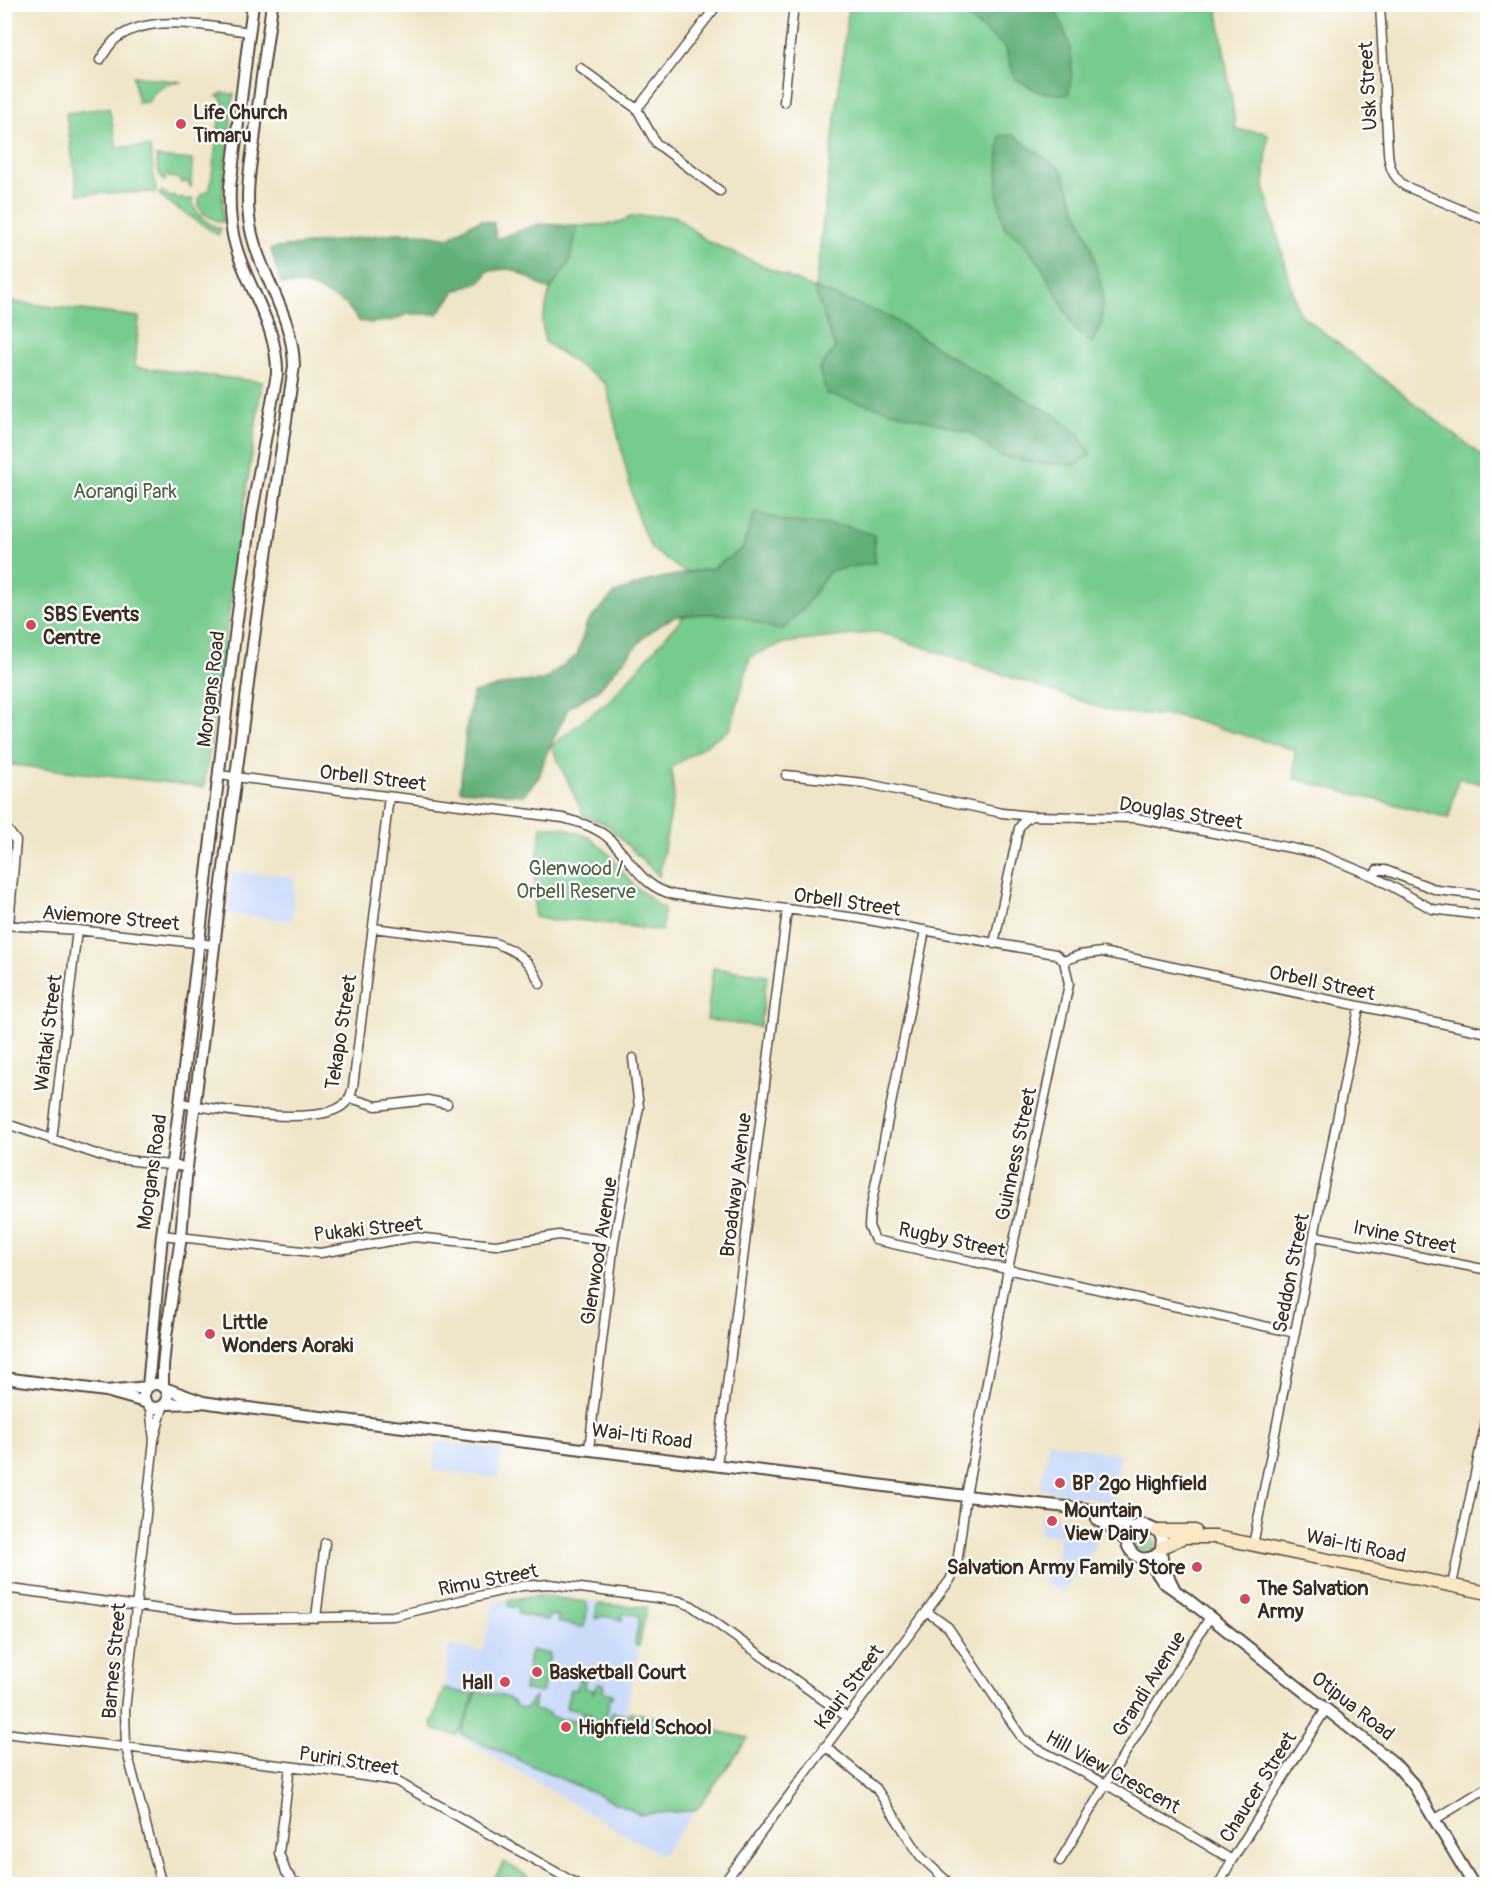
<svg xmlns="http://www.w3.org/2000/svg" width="1492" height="1889" font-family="Pangolin,sans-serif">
	<rect width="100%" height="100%" fill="#fff"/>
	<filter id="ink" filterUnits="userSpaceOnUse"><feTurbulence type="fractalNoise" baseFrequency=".0167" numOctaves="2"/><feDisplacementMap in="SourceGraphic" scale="12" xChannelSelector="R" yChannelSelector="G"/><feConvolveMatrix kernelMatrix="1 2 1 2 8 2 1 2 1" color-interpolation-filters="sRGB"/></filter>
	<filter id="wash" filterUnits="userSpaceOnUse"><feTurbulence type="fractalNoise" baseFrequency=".008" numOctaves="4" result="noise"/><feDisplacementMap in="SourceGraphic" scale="24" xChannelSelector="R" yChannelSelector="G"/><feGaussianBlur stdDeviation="1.35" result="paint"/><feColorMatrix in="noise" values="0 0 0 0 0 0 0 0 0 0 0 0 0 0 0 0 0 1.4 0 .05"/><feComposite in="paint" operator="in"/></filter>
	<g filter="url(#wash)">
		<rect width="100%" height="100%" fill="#efe5c8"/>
		<path fill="#cbdbf9" d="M232,871L294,877L292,921L227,913Z
			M436,1442L502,1449L498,1478L433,1470Z
			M1049,1442L1121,1455L1112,1502L1040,1489Z
			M1040,1514L1067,1518L1083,1527L1096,1544L1062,1594L1043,1582L1056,1563L1059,1536L1040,1534Z
			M544,1594L600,1603L648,1606L626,1710L748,1738L662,1856L460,1737L433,1731L432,1724L444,1689L449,1645L483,1652L493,1603L524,1596Z"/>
		<path fill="#76cb8e" stroke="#587a56" stroke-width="1.5" d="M849,5H1217L1236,130L1263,132L1268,135L1264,187L1299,313L1487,460V785L1458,778L1449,818L1294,779L1295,750L1178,716L1113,712L879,632L783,643L750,657L731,728L671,768L674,796L659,876L606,824L584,816L551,746L613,697L696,602L701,570L684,572L652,549L638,519L606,384L545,342L542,322L550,290L569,262L578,226L615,224L633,216H675L707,241L815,289Z
			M133,76L182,82C166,83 156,88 148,102L138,103Z
			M222,93L234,94L223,186V222H221C207,217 193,210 201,194L210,190L222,98L217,96Z
			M109,108L117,147H150L156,192L78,194L66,113Z
			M156,157L192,160L191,187L186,181L183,183L177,178L169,177L168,174L165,175V181L163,180L159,173Z
			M162,191L171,197L173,195L179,199L182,197L184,199H192C195,215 206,224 221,229L218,235L165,200L159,194Z
			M5,301L139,317L135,367L262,382L204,787L5,764Z
			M542,826L564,828L589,837L607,852L634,886L664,909L662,931L580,920L553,921L534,917L535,874Z
			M713,968L767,975L760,1027L707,1020Z
			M1138,1530L1145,1531L1154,1538L1156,1544L1152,1550H1140L1132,1545L1131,1537Z
			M544,1596L586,1602L588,1608L584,1627C573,1627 569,1624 558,1622L559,1617L549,1615L548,1620L518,1614L519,1608L509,1607L508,1601L525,1597Z
			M598,1604L647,1607L639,1646H636L635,1642L640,1616L623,1613L622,1620L604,1616L595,1619Z
			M531,1650L550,1654L542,1693L524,1690Z
			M579,1679L585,1680L584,1688L593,1690V1694L597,1683L604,1684L603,1692L613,1694L612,1698H610L606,1718H611L612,1712L630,1716L631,1712L748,1738L698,1808L692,1811L640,1814L461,1734L477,1692C486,1693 499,1694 507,1698C516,1702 516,1711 527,1708L532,1699L535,1697L533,1710L549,1713V1716L560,1719L581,1720L583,1713L592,1714L566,1708L570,1689L577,1690Z
			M444,1689L472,1694L476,1691L462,1728L456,1735L434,1730L432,1724Z
			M504,1862L531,1878H541L538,1884H491Z"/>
		<path fill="#60af79" stroke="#4e6c4c" stroke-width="1.5" d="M954,5H1053C1069,38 1077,57 1068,95L1039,92L1014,78L1005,47L963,14Z
			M1014,135L1032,149L1061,169L1091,246L1103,294L1102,323L1092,343L1077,333L1040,264L1023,241L1004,227L997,192L1000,136Z
			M481,220L494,223L496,239L539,224L578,226L569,262L550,290C536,284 523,271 508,269C502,269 494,271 488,271L482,281L455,291L438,314H407L394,320L372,323L359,321L346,304L316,289L305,285L281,284L271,249L396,233H420L449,238L470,224Z
			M814,288L888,316L971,369L1053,414L1078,434L1091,454L1077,465L1038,463L1000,456L969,432L827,394L819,370L835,348Z
			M755,512L788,522L847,526L874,535L875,563L830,571L803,609L781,631L736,615L702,614L673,617L647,634L597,691L569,707L546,755L539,777L523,795L460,790L466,730L473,693L512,683L543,680L577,655L587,623L615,593L651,580L713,568L742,549Z"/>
	</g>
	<g filter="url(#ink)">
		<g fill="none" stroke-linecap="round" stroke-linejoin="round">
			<defs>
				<path id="minor" d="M780,4L794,7
					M1380,4L1388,152C1389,167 1393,177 1405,186L1488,221
					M100,60C105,53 110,43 117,38C152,12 210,27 250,32
					M580,68L637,109L718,4
					M784,102L794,4
					M637,109L656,143L720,191
					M219,775L563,818C578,822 593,826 606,836C632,858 639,887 675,895L857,918L1055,954L1064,961L1080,955L1102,952L1488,1033
					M786,775L864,783L1002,813L1031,816L1136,818L1317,853L1375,877L1432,909L1488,916
					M4,825L16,841L9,925
					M1375,877L1377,870H1385L1437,890L1488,896
					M4,925L77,930L215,945
					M373,928L495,943C518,952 530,960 540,984
					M925,930L870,1212L869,1226L875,1240L1295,1333
					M994,944L1019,828L1023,822L1031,816
					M350,1098L376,1106L428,1100L447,1104
					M180,1103C216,1109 312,1127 342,1106C349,1101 351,1095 353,1087L389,797
					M4,1123L108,1158L187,1167
					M52,1140L77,930
					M162,1235L320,1253L414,1237L496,1245L559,1235L614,1242
					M1315,1236L1488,1270
					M150,1407L154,1440L163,1407
					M154,1440L125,1710L126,1748L161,1882
					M589,1449L614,1242L639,1107L633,1058
					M717,1465L787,910
					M1253,1545L1359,1008
					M1452,1585L1488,1411
					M4,1588L235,1619L393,1616L522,1586L550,1584L679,1601L692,1606L847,1717
					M927,1612L948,1627L1022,1738L1036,1748L1106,1784L1232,1860
					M316,1618L325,1543
					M4,1733L330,1771L396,1781L577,1884
					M825,1746L876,1788L921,1857L950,1884
					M290,1767L279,1853L286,1872L293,1881L300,1884
					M1434,1820L1488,1787
					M1060,1861L1106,1784L1210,1617
					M723,1884L950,1580L957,1564L966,1496L1008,1269L1069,984L1064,961
					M1219,1884L1232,1860L1326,1709"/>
				<path id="tertiary" d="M4,1378L106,1391L145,1402
					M144 1396a12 12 0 1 1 24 0a12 12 0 1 1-24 0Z
					M163,1386V1366L166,1336L181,1237L187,1167L218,914L255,630L294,366C293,311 255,270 249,218C246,193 250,166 254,141C259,95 266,50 272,4
					M167,1389L203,1402L223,1405L966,1496L1076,1508C1097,1507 1111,1525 1132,1527
					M106,1391L148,1387L162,1235L180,1103L236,627L252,512L277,374C278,327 249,291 236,247C230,227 229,208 230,187L253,4
					M166,1404L200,1403
					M1097,1520L1110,1527L1125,1540
					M1142,1524L1158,1531L1162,1538L1161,1550C1160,1551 1153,1556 1152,1557C1135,1564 1121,1544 1128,1529Z
					M1161,1550L1163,1566L1174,1588
					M1147,1558L1163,1582L1186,1598L1394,1763L1413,1784L1473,1884"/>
				<path id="secondary" d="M1158,1531H1195
					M1162,1547L1184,1537H1216L1488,1593"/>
			</defs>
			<use href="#minor" stroke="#564638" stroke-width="11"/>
			<use href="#tertiary" stroke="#564638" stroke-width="14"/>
			<use href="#secondary" stroke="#564638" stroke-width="15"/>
			<use href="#minor" stroke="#fff" stroke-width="8"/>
			<use href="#tertiary" stroke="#fff" stroke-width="10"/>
			<use href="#secondary" stroke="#fae7c3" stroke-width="12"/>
		</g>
	</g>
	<g fill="#d1495b" stroke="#fff" stroke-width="2">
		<circle cx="181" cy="124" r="6"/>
		<circle cx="31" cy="625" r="6"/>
		<circle cx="210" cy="1334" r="6"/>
		<circle cx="1060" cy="1483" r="6"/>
		<circle cx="1052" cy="1521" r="6"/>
		<circle cx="1197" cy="1567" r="6"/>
		<circle cx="1245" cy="1599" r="6"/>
		<circle cx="537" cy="1672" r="6"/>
		<circle cx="505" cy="1682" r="6"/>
		<circle cx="566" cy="1727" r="6"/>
	</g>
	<g text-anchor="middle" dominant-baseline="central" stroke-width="4.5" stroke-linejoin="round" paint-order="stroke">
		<g font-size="20" fill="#3b2a1e" stroke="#fff">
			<text transform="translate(1368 86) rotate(-93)">Usk Street</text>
			<text transform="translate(211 689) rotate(-83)">Morgans Road</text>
			<text transform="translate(373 778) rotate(7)">Orbell Street</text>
			<text transform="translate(1181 813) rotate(9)">Douglas Street</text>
			<text transform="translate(847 902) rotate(8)">Orbell Street</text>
			<text transform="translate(111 918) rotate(5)">Aviemore Street</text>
			<text transform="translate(1322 983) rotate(12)">Orbell Street</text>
			<text transform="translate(341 1032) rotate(-81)">Tekapo Street</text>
			<text transform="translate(48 1033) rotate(-83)">Waitaki Street</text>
			<text transform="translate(1016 1154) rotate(-78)">Guinness Street</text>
			<text transform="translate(152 1172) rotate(-82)">Morgans Road</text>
			<text transform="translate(736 1185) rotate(-83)">Broadway Avenue</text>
			<text transform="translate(368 1229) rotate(-6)">Pukaki Street</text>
			<text transform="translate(1405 1237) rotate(11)">Irvine Street</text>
			<text transform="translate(952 1240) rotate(12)">Rugby Street</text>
			<text transform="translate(599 1251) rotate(-81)">Glenwood Avenue</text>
			<text transform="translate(1291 1273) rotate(-79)">Seddon Street</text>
			<text transform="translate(642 1436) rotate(7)">Wai-Iti Road</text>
			<text transform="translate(1356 1546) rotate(12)">Wai-Iti Road</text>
			<text transform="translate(488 1580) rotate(-11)">Rimu Street</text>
			<text transform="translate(114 1661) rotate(-85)">Barnes Street</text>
			<text transform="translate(1149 1684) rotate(-58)">Grandi Avenue</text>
			<text transform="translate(849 1687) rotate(-53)">Kauri Street</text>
			<text transform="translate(1353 1706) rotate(38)">Otipua Road</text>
			<text transform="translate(349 1761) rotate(9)">Puriri Street</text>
			<text transform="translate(1113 1772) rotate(29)">Hill View Crescent</text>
			<text transform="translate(1258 1787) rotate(-58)">Chaucer Street</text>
		</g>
		<g font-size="20" font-weight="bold" fill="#3b2a1e" stroke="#fff" text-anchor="start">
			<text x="193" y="112">Life Church<tspan x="193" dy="23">Timaru</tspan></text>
			<text x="43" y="614">SBS Events<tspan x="43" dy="23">Centre</tspan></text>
			<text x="222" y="1322">Little<tspan x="222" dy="23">Wonders Aoraki</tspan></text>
			<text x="1072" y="1483">BP 2go Highfield</text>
			<text x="1064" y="1510">Mountain<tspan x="1064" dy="23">View Dairy</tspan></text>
			<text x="1185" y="1567" text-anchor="end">Salvation Army Family Store</text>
			<text x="1257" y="1588">The Salvation<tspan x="1257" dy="23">Army</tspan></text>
			<text x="549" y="1672">Basketball Court</text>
			<text x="493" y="1682" text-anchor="end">Hall</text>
			<text x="578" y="1727">Highfield School</text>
		</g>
		<g font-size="20" fill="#506245" stroke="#fff">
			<text x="125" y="491">Aorangi Park</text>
			<text x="576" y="868">Glenwood /<tspan x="576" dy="23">Orbell Reserve</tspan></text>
		</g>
	</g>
	<rect width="1492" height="1889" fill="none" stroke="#fff" stroke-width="24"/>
</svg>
